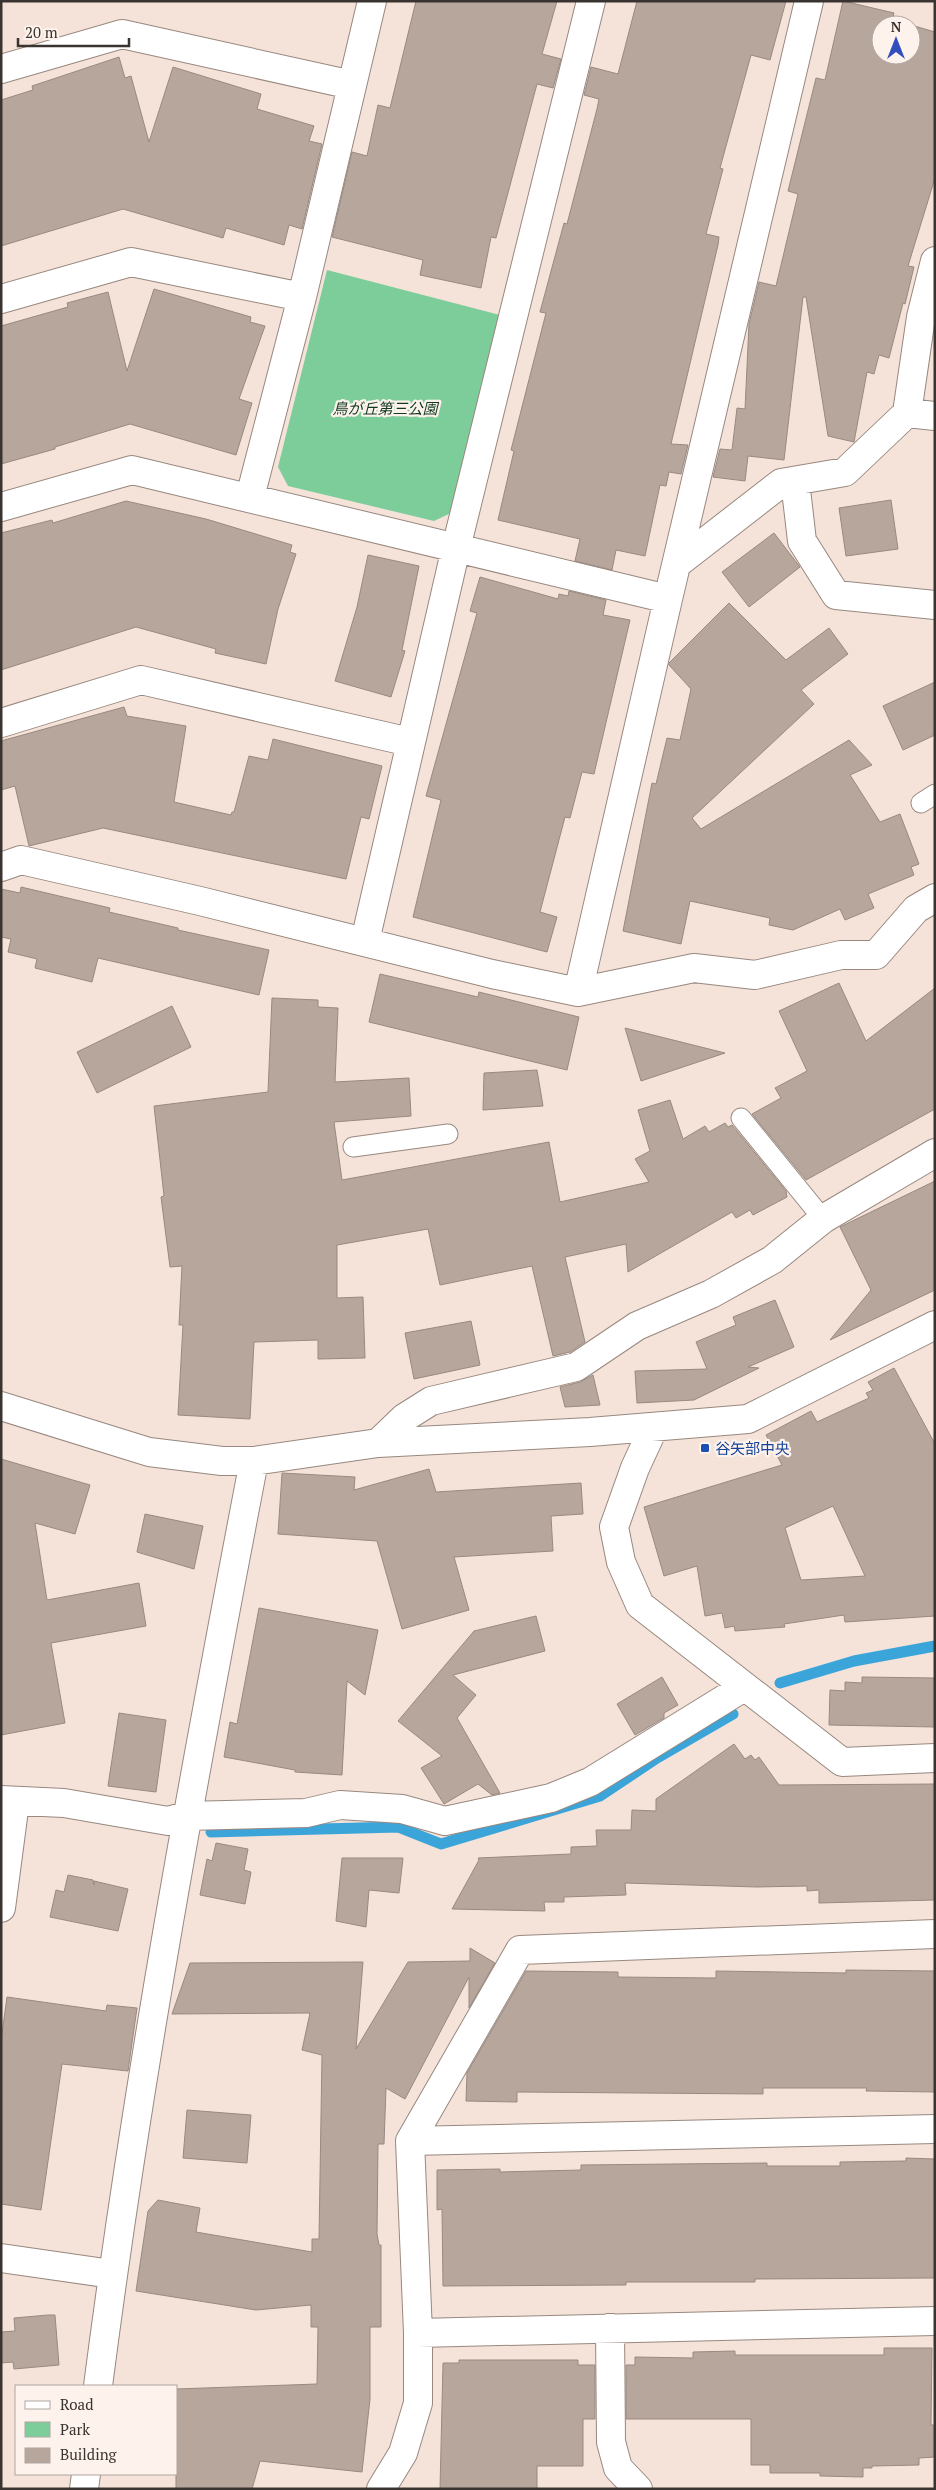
<svg xmlns="http://www.w3.org/2000/svg" width="936" height="2490" font-family="'PT Serif','Noto Sans JP',serif">
	<rect width="100%" height="100%" fill="#f5e3d9"/>
	<path fill="#7dcd9a" d="M327,270L500,315L451,513L434,521L288,486L278,467Z"/>
	<g fill="none" stroke-linecap="round" stroke-linejoin="round">
		<path stroke="#3ba5da" stroke-width="11" d="M780,1683L854,1661L935,1646
			M211,1832L398,1827L441,1844L600,1796L657,1758L733,1714"/>
	</g>
	<path fill="#b6a69c" stroke="#998980" fill-rule="evenodd" d="M416,1H557L542,54L561,59L553,88L537,84L496,238L491,237L481,288L420,275L423,260L332,237L352,152L367,156L378,105L390,108Z
		M637,1H786L770,60L751,55L720,168L723,169L706,234L719,237L718,245L671,444L688,445L681,474L669,472L666,486L660,485L645,556L616,550L612,570L575,561L580,539L498,520L514,451L511,450L546,313L540,312L564,223L567,224L597,109L599,99L584,95L591,67L618,74Z
		M843,1L894,13L892,20L910,25H881V55H911V25L935,32V178L908,266L914,267L905,304L903,303L889,358L879,355L874,374L867,372L854,442L828,436L806,297H803L784,460L748,456L745,481L713,477L720,449L732,450L737,408L745,409L749,324L759,282L776,286L798,194L788,191L816,78L825,80Z
		M119,57L125,78L131,76L149,142L173,67L261,94L257,109L314,126L309,141L322,144L302,229L289,225L284,245L226,228L223,238L123,209L1,246V100L33,90L32,86Z
		M154,289L251,317L250,322L265,326L239,399L252,403L236,455L130,424L55,447V449L1,464V326L68,307L67,303L108,292L127,371Z
		M891,500L898,549L846,556L839,508Z
		M126,501L206,519L292,545L290,552L296,554L278,609L266,664L215,653L216,649L136,627L1,670V533L52,520L53,523Z
		M774,533L800,567L749,607L722,572Z
		M368,555L419,566L402,650L405,651L391,697L335,681L357,607Z
		M480,577L558,599L559,594L568,596L569,591L606,600L603,615L630,620L594,774L582,772L570,818L565,817L540,912L557,917L547,952L413,917L441,800L426,796L477,613L470,611Z
		M729,603L786,660L829,628L848,654L801,690L814,704L692,818L701,829L849,740L872,765L850,775L880,822L900,814L919,864L911,867L914,875L868,894L874,908L845,920L840,909L793,930L769,925L770,918L690,901L681,944L623,931L652,783L656,784L667,738L680,740L691,689L669,665V663Z
		M935,682V735L903,750L883,706Z
		M124,707L127,716L186,726L174,802L231,815L232,812H234L249,756L268,760L273,739L382,766L369,819L361,817L346,879L103,828L29,846L15,786L1,790V741Z
		M21,887L110,908L109,912L178,928V930L269,950L259,995L98,958L92,982L35,968L37,959L8,952L11,939L1,937V889L20,893Z
		M380,974L478,997L479,992L579,1017L567,1070L369,1022Z
		M839,983L866,1041L935,988V1109L806,1180L752,1114L781,1098L775,1088L807,1071L779,1011Z
		M272,998L318,1000V1007L338,1008L335,1082L409,1078L411,1116L334,1122L342,1180L549,1142L560,1202L649,1182L635,1159L650,1151L638,1110L670,1100L683,1139L705,1126L709,1132L725,1123L728,1127L732,1125L786,1191L787,1197L753,1215L750,1210L736,1218L732,1212L628,1272L626,1244L565,1257L585,1342L570,1352L553,1356L532,1266L440,1285L428,1229L337,1245V1298L363,1297L365,1358L318,1359V1340L254,1342L250,1419L178,1415L183,1325H179L182,1266L170,1267L161,1197L164,1196L154,1106L268,1092Z
		M172,1006L191,1047L97,1093L77,1052Z
		M625,1028L725,1053L641,1081Z
		M537,1070L543,1106L483,1110L484,1073Z
		M935,1181V1290L830,1340L871,1290L840,1227Z
		M775,1300L794,1347L748,1367L759,1368L694,1400L637,1403L635,1371L707,1369L696,1342L736,1325L733,1317Z
		M471,1321L480,1365L414,1379L405,1333Z
		M894,1368L935,1444V1616L845,1622L844,1615L784,1624L785,1627L735,1631L734,1626L725,1628L722,1613L705,1616L697,1566L664,1576L644,1507L782,1465L766,1435L811,1411L817,1422L869,1398L866,1393L873,1390L868,1382ZM833,1506L865,1576L801,1580L785,1528Z
		M593,1375L600,1405L565,1407L560,1387L580,1382Z
		M1,1459L90,1485L75,1534L35,1523L47,1600L139,1583L146,1626L51,1643L65,1723L1,1735Z
		M429,1469L436,1492L581,1483L583,1514L551,1516L553,1551L454,1557L469,1610L402,1629L377,1541L278,1534L282,1473L355,1477L354,1490Z
		M145,1514L203,1526L194,1569L137,1552Z
		M259,1608L378,1630L365,1695L347,1681L342,1775L295,1772V1770L224,1757L230,1722L237,1724Z
		M536,1616L545,1651L453,1675L476,1695L457,1718L500,1793L492,1795L478,1784L444,1804L421,1768L442,1756L398,1721L474,1631Z
		M662,1677L678,1705L664,1713V1718L635,1735L617,1704Z
		M862,1677L935,1678V1727L829,1725L830,1690L845,1691V1682L862,1683Z
		M119,1713L166,1720L156,1792L108,1786Z
		M734,1744L745,1759L751,1755L755,1760L759,1757L779,1785L935,1784V1900L819,1903V1890L807,1891V1886L757,1887L625,1883L626,1895L564,1897V1902H544L545,1911L452,1909L479,1860L478,1858L571,1854V1847L597,1846L596,1830H631L632,1810L656,1811V1799Z
		M216,1843L248,1849L244,1870L251,1872L245,1904L200,1895L207,1859L212,1861Z
		M342,1858H403L399,1893L369,1890L366,1927L336,1921Z
		M68,1875L93,1880L94,1885V1881L128,1889L118,1931L50,1917L56,1890L64,1892Z
		M470,1948L495,1963L469,2008V1977L405,2099L386,2088L384,2144H378L377,2234L379,2245H381V2327H370V2399L362,2472L260,2461L252,2489H176V2389L317,2384L318,2327H311V2305L256,2310L136,2291L148,2211L158,2200L200,2208L196,2232L312,2252V2239H319L322,2055L302,2050L310,2013L172,2014L190,1963L363,1962L356,2049L408,1962L470,1961Z
		M846,1970L935,1971V2092L866,2091L867,2088H763V2094L517,2092V2102L466,2101L467,2073L526,1971L618,1972V1977L716,1978V1971L846,1973Z
		M7,1997L106,2011L107,2005L137,2008L128,2071L62,2064L41,2210L1,2204V2041Z
		M187,2110L251,2115L247,2163L183,2158Z
		M906,2158L935,2159V2278L755,2279V2282H626V2285L443,2286L442,2209L437,2210V2170L500,2169V2172L581,2170V2165L767,2163V2166H840V2162L906,2161Z
		M48,2315H55L59,2365L14,2369L13,2362L1,2363V2332L15,2331L14,2318Z
		M884,2348H932L931,2425H935V2457L919,2458V2465L872,2466V2468H863V2477L820,2476V2473H770V2465H751V2419H626V2365H635V2357L693,2358V2352L735,2351V2355H884Z
		M459,2360H578V2365H595V2419H583V2466H537V2489H440L443,2363H459Z"/>
	<g fill="none" stroke-linecap="round" stroke-linejoin="round">
		<defs>
			<path id="service" d="M921,803L935,794
				M741,1118L823,1219
				M353,1147L448,1134"/>
			<path id="minor" d="M1,69L122,34L352,85
				M1,299L131,262L302,297
				M907,413L935,416
				M795,481L802,541L836,595L935,605
				M250,497L302,297L372,1
				M1,507L132,470L668,599
				M678,563L781,483L845,472L907,413L921,317L935,261
				M1,723L141,680L410,742
				M1,867L21,860L200,901L492,974L578,992L668,599L809,1
				M365,941L456,548L591,1
				M578,992L694,968L755,975L841,955H876L916,909L935,898
				M1,1406L149,1452L222,1461H254L378,1443L590,1432L748,1419L935,1325
				M654,1427L635,1468L614,1527L621,1562L640,1605L842,1762L935,1758
				M378,1443L404,1418L431,1401L576,1367L637,1326L711,1294L772,1260L823,1219L935,1153
				M1,1800L64,1803L168,1821L186,1816L306,1813L340,1805L402,1809L445,1821L551,1798L590,1782L744,1687
				M1,1908L15,1802
				M410,2141L935,2129
				M1,2258L112,2274
				M610,2328L611,2442L618,2468L638,2489
				M418,2333L935,2321
				M98,2386C138,2076 195,1768 254,1461
				M84,2489L86,2474
				M381,2489L403,2453L418,2403V2333L410,2141L520,1950L935,1934"/>
		</defs>
		<use href="#service" stroke="#98887f" stroke-width="21"/>
		<use href="#minor" stroke="#98887f" stroke-width="30"/>
		<use href="#service" stroke="#fff" stroke-width="19"/>
		<use href="#minor" stroke="#fff" stroke-width="28"/>
	</g>
	<rect fill="#1a4fb4" stroke="#fdf2ec" stroke-width="2" x="700" y="1443" width="10" height="10" rx="2.5"/>
	<g text-anchor="middle" dominant-baseline="central" stroke-width="4.5" stroke-linejoin="round" paint-order="stroke">
		<g font-size="15" font-style="italic" fill="#113922" stroke="#fdf2ec">
			<text x="385" y="408">鳥が丘第三公園</text>
		</g>
		<g font-size="15" fill="#164399" stroke="#fdf2ec" text-anchor="start">
			<text x="715" y="1448">谷矢部中央</text>
		</g>
	</g>
	<rect width="936" height="2490" fill="none" stroke="#3a3430" stroke-width="5"/>
	<rect x="15" y="2385" width="162" height="90" fill="#fdf2ec" stroke="#afa6a1"/>
	<rect x="25" y="2401" width="25" height="8" fill="#ffffff" stroke="#afa6a1"/>
	<text x="60" y="2410" font-size="15" fill="#3a3430">Road</text>
	<rect x="25" y="2422" width="25" height="15" fill="#7dcd9a" stroke="#afa6a1"/>
	<text x="60" y="2435" font-size="15" fill="#3a3430">Park</text>
	<rect x="25" y="2448" width="25" height="15" fill="#b6a69c" stroke="#afa6a1"/>
	<text x="60" y="2460" font-size="15" fill="#3a3430">Building</text>
	<g transform="translate(896 40)"><circle r="24" fill="#fdf2ec" stroke="#afa6a1"/>
	<path d="M0-4L9 19L0 12L-9 19Z" fill="#314ebf"/>
	<text y="-8" font-size="14" font-weight="bold" text-anchor="middle" fill="#3a3430">N</text>
	</g>
	<path d="M18 38v8h111v-8" fill="none" stroke="#3a3430" stroke-width="2.5"/>
	<text x="25" y="38" font-size="15" fill="#3a3430" stroke="#fdf2ec" stroke-width="4" paint-order="stroke">20 m</text>
</svg>
